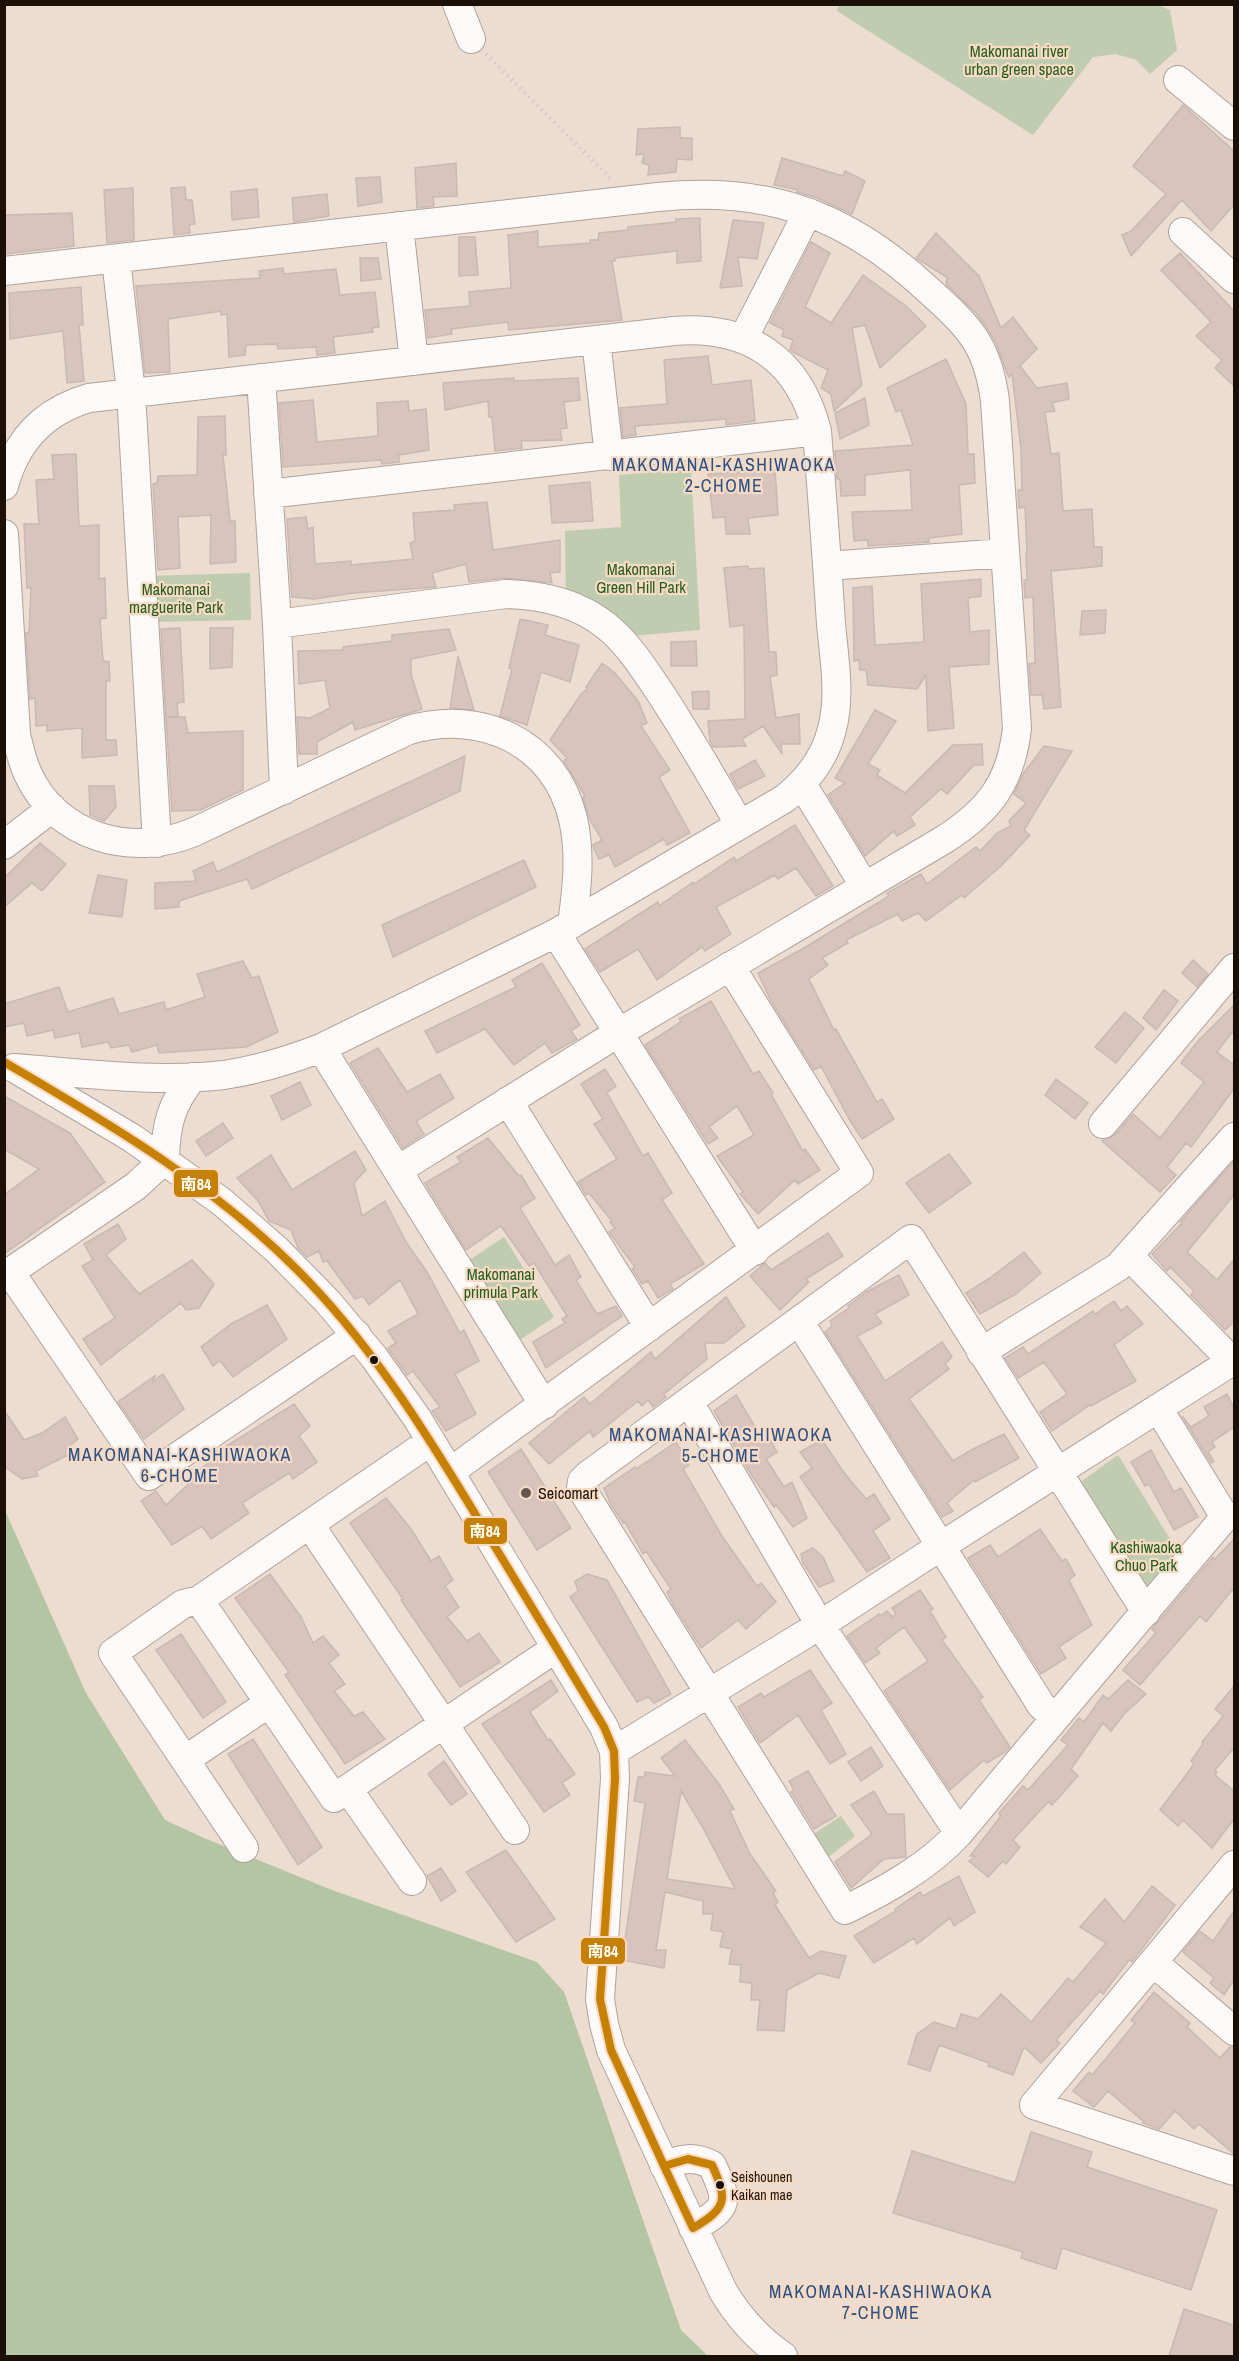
<svg xmlns="http://www.w3.org/2000/svg" width="1239" height="2361" font-family="'Archivo Narrow','Noto Sans JP',sans-serif">
	<rect width="100%" height="100%" fill="#eddcd0"/>
	<path fill="#bfccaf" d="M839,5H1158L1170,10L1177,50L1150,74L1136,60L1116,54L1093,57L1033,135L837,11Z
		M691,469L700,630L620,637L566,605L565,531L621,527L619,475Z
		M250,573L251,620L148,622L147,576Z
		M504,1237L554,1317L511,1346L459,1267Z
		M1118,1455L1183,1560L1149,1600L1075,1486Z
		M841,1816L855,1836L820,1864L803,1841Z"/>
	<path fill="#b4c5a3" d="M4,1508L86,1693L165,1820L204,1838L332,1890L537,1962L564,1992L681,2330L708,2356H5Z"/>
	<path fill="#d8c3bd" stroke="#c8b9b3" stroke-width="1.5" fill-rule="evenodd" d="M1183,105L1234,151V205L1211,231L1182,200L1131,256L1122,235L1131,231L1166,194L1133,166Z
		M680,127V138H692V160L677,159L676,172L648,175L649,165L642,163L644,154L636,155L638,129Z
		M782,158L843,176L845,171L865,181L852,214L815,197L797,192L798,190L774,185Z
		M456,163L457,196L433,197L434,206L417,208L415,168Z
		M380,177L382,202L358,206L356,178Z
		M185,187L186,200H192L195,224L189,225L190,233L174,235L171,188Z
		M133,188L134,240L107,243L104,190Z
		M257,189L259,217L232,220L231,192Z
		M327,194L329,216L294,222L292,198Z
		M72,213L74,246L4,254V215Z
		M700,218L701,261L677,263V251L615,258V261H612L622,320L509,330L508,322L451,329L452,334L428,338L425,310L470,306L469,292L511,288L508,235L538,231V247L590,243V240H598L599,233L628,230V227L676,222V219Z
		M733,220L764,223L757,259L738,257L742,286L720,288Z
		M936,233L979,276L1001,328L1013,317L1037,349L1020,366L1037,388L1067,383L1069,399L1052,403L1055,411L1045,412L1051,454L1059,453L1063,511L1092,509L1094,547H1102V566L1051,571L1061,707L1044,709L1042,695H1031L1029,664L1035,663L1033,597L1025,598L1024,580H1027L1026,553H1027L1025,507L1019,508L1018,490H1022L1021,449L1012,374L1009,377L1007,373L996,343L987,328L976,313L947,285L946,282L948,278L916,258Z
		M459,237H475L478,275L459,276Z
		M811,242L830,253L805,307L831,323L863,275L906,306L926,326L880,368L865,325L852,328L862,385L834,411L831,394L821,388L828,370L793,352L790,350L793,340L782,336L784,330L770,323Z
		M1180,253L1234,311V386L1215,368L1222,360L1196,336L1211,322L1161,270Z
		M360,258H378L381,279L361,281Z
		M283,268L284,274L336,269L340,295L375,292L379,327L372,328L373,332L333,337L335,353L317,355L316,347L278,349L277,344L246,345L245,355L229,357L227,314L221,315V311L168,319L170,372L145,373L136,286L260,278L259,271Z
		M81,287L83,325H79L84,381L67,383L63,331L10,339L9,293Z
		M708,356L712,385L751,380L755,421L726,425V419L635,426L636,435L623,437L620,408L667,404L664,360Z
		M946,359L966,404L968,454H974L975,483L959,485L962,534L929,538V542L868,546V540L854,541L852,512L912,510L910,470L865,475V495L841,496L840,479H837L835,451L913,445L901,410L896,412L887,388Z
		M514,378V381L578,378L580,400L564,402L567,428L560,429L562,440L521,441L522,448L495,451L492,417H489L488,401L445,410L443,383Z
		M865,398L869,425L840,439L835,413Z
		M313,400L317,442L378,436L377,403L408,401L409,411L426,409L429,450L399,455V462L382,464L381,460L283,467L279,403Z
		M225,416L226,455H223L230,521H235L236,562L210,564L211,515L178,517L180,568L158,570L153,484L157,483L158,476L197,475L198,417Z
		M76,454L79,526L99,525V579L105,578L106,618L100,619L103,661L109,662L110,681H106V740H116L117,755L82,758V728L47,731V725L36,726L35,698L30,699L26,633H29L31,588H27L24,524H39L36,480L54,479L52,455Z
		M775,470L778,515L748,518L750,534H726L725,517L713,518L708,474Z
		M590,482L593,521L552,523L549,486Z
		M487,502L493,550L560,540V572L550,573L552,583L507,578L469,582L466,564L432,573L436,587L353,593L314,599L292,597L287,519L306,517L308,529L313,527L315,564L351,561V565L413,559L410,543L415,541L413,513L455,510L454,505Z
		M748,566V569L764,568L769,652H776L777,675L770,677L776,718L799,714L800,744H781L782,754L763,726L742,739L746,746L713,747L710,741L708,721L745,719L744,625L730,627L724,568Z
		M981,579V596L968,598L970,632L989,630V664L949,667L954,728L928,731L926,675L917,689L868,685L866,670H860L859,660L854,661L853,588L872,586L875,645L924,642L921,584Z
		M1106,610L1105,633L1080,635L1082,611Z
		M520,619L548,625L545,635L579,645L570,682L541,672L527,725L500,716L512,669L509,668Z
		M180,628L184,702L177,703L178,716L166,717L161,629Z
		M210,628H233L232,667L210,669Z
		M449,629L456,650L411,659V674L422,709L355,730L353,722L317,742V754H299L297,717L310,718L330,708L325,680L299,684L298,651L343,650V647L392,641V635Z
		M696,641L697,666H671V642Z
		M458,656L474,710L450,708Z
		M602,663L615,673L638,701L647,723L641,726L670,770L659,777L690,833L667,845L664,839L615,867L609,855L599,859L594,849L593,845L602,840L590,820L583,798L585,796L564,761L567,758L550,740L581,694L588,688L586,687Z
		M709,691V709H693L692,692Z
		M875,710L896,721L868,764L880,770L877,775L905,793L953,745L982,744L983,765H974L947,794L941,789L910,817L915,825L897,836L894,831L865,856L828,795L845,783L835,778Z
		M166,717H185L188,733L243,731V790L200,810L172,811Z
		M1044,746L1072,751L1024,830L1030,835L1001,866L964,898L962,895L926,921L918,913L902,921L898,914L846,940L848,943L822,958L828,965L809,979L834,1030L836,1029L877,1102L882,1099L894,1119L862,1139L849,1119L821,1066L814,1070L771,1001L758,973L804,948L889,896L887,893L889,892L921,874L927,884L976,847L980,851L997,833L1011,826L1009,821L1026,803L1014,794L1023,774Z
		M465,756L460,791L252,889L247,879L179,901V907L155,909V883L196,881L193,871L213,862L217,872Z
		M755,760L765,776L738,789L730,774Z
		M89,786H114L116,807L104,821L90,815Z
		M795,825L833,886L816,896L796,868L778,879L775,875L716,907L731,934L705,951L702,947L657,980L638,949L600,972L585,949L658,902L659,906L693,882L694,884L734,857L736,861Z
		M40,843L66,864L42,891L32,883L4,907V878Z
		M524,860L536,887L393,957L382,925Z
		M98,875L127,880L122,917L89,913Z
		M1193,960L1208,974L1197,987L1182,973Z
		M243,961L252,978L259,976L278,1032L246,1047L159,1053L157,1045L132,1052L129,1045L111,1048L108,1042L82,1047L79,1033L55,1038L53,1030L27,1036L24,1023L4,1027V1004L59,987L68,1012L113,998L119,1014L164,1002L166,1010L205,997L197,974Z
		M542,963L580,1025L571,1031L577,1039L552,1053L545,1043L514,1065L485,1029L437,1053L425,1031L516,987L512,980Z
		M1164,990L1178,1001L1156,1030L1143,1018Z
		M711,1001L753,1074L759,1071L773,1093L771,1094L803,1151L805,1149L820,1170L798,1184L795,1180L758,1214L740,1194L743,1192L717,1156L754,1135L737,1106L709,1127L718,1138L708,1144L645,1045L681,1022L679,1019Z
		M1234,1005V1030L1217,1052L1234,1065V1089L1191,1147L1186,1143L1167,1167L1176,1175L1160,1192L1102,1141L1115,1135L1133,1114L1160,1138L1204,1082L1181,1063L1198,1041Z
		M1125,1012L1144,1028L1116,1063L1095,1047Z
		M378,1048L407,1092L440,1074L454,1098L416,1121L424,1134L403,1148L350,1063Z
		M605,1069L616,1086L607,1093L643,1156L648,1153L672,1193L662,1200L704,1264L670,1284L673,1289L658,1298L648,1281L642,1284L632,1269L635,1267L609,1232L615,1228L610,1222L612,1221L589,1193L586,1195L578,1182L617,1159L594,1124L603,1119L581,1084Z
		M1056,1079L1088,1103L1075,1119L1045,1095Z
		M300,1082L311,1105L282,1120L271,1096Z
		M4,1096L70,1133L105,1182L4,1254V1195L39,1169L4,1149Z
		M223,1123L233,1138L206,1156L196,1141Z
		M488,1138L519,1176L521,1175L535,1198L520,1208L555,1265L569,1255L581,1277L576,1280L597,1314L616,1306L622,1316L546,1368L533,1342L565,1323L562,1319L567,1316L534,1263L529,1266L501,1226L466,1250L425,1183L461,1162L457,1157Z
		M355,1151L366,1170L354,1183L362,1216L385,1201L406,1242L427,1272L460,1333L464,1330L479,1361L455,1374L476,1414L446,1431L432,1411L440,1407L413,1371L407,1375L388,1348L396,1343L388,1331L418,1314L400,1280L369,1305L363,1296L355,1299L327,1261L323,1262L319,1251L307,1257L298,1248L291,1230L269,1221L258,1201L237,1178L271,1155L292,1190Z
		M949,1154L971,1183L929,1213L906,1183Z
		M1234,1161V1195L1187,1252L1217,1280L1234,1259V1322L1225,1330L1191,1295L1194,1291L1170,1267L1167,1271L1152,1254L1182,1223L1180,1222Z
		M118,1224L126,1239L106,1255L139,1294L192,1260L214,1284L199,1308L186,1310L181,1303L101,1365L83,1339L115,1318L82,1266L93,1260L84,1244Z
		M828,1233L843,1256L806,1279L809,1282L780,1310L750,1276L765,1263L771,1270Z
		M1024,1252L1041,1273L1016,1294L980,1314L966,1293L990,1278Z
		M899,1275L909,1295L875,1314L882,1323L857,1336L885,1381L942,1342L952,1357L945,1364L949,1369L909,1399L953,1461L973,1449L1004,1434L1019,1458L975,1482L974,1480L947,1503L953,1511L942,1517L825,1332L832,1326L830,1321L849,1308L848,1306L868,1291Z
		M726,1297L745,1326L724,1343H705L707,1359L664,1394L666,1397L653,1407L648,1400L642,1406L638,1401L593,1437L590,1431L549,1464L529,1443L584,1397L590,1404L651,1352L655,1359Z
		M1114,1301L1121,1311L1127,1306L1143,1324L1114,1345L1136,1381L1091,1406L1090,1405L1052,1431L1040,1412L1067,1394L1044,1362L1018,1378L1005,1358L1023,1347L1028,1354L1093,1311L1095,1314Z
		M267,1305L287,1339L233,1377L220,1361L213,1366L201,1347L231,1324Z
		M163,1374L184,1409L144,1439L118,1402L156,1375L152,1382Z
		M1227,1394L1234,1408V1427L1212,1442L1215,1447L1208,1452L1214,1461L1211,1463L1182,1416L1191,1427L1209,1416L1204,1407Z
		M736,1395L761,1437L766,1433L777,1452L766,1459L784,1487L792,1482L807,1518L793,1527L776,1505L774,1507L752,1476L714,1411Z
		M294,1404L310,1426L299,1436L317,1462L293,1479L289,1473L242,1503L249,1513L211,1539L202,1526L172,1545L141,1501L156,1491L166,1505L193,1480L189,1478L217,1456L215,1453Z
		M4,1410L24,1440L42,1433L65,1417L78,1439L68,1447L72,1453L36,1471L38,1476L22,1479L4,1466Z
		M822,1440L845,1474L866,1499L874,1494L890,1519L873,1531L890,1558L867,1572L800,1477L812,1468L800,1452Z
		M676,1442L689,1465L683,1469L722,1536L757,1586L761,1583L776,1602L746,1629L738,1620L701,1648L674,1606L667,1592L671,1589L646,1551L643,1554L625,1522L623,1523L611,1505L604,1488L635,1467L636,1469Z
		M521,1449L571,1528L537,1550L488,1472Z
		M1151,1450L1174,1492L1181,1488L1198,1517L1174,1530L1149,1484L1145,1486L1131,1462Z
		M386,1498L411,1529L431,1561L439,1556L453,1580L445,1586L459,1607L447,1617L467,1641L479,1633L500,1662L460,1687L401,1600L403,1599L350,1523Z
		M1040,1529L1062,1561L1066,1559L1075,1575L1069,1580L1092,1625L1059,1647L1066,1658L1041,1674L968,1558L990,1545L998,1557Z
		M1234,1539V1588L1206,1622L1200,1616L1140,1685L1123,1670L1156,1633L1152,1629L1213,1557L1215,1559Z
		M813,1548L823,1557L834,1581L819,1587L803,1563L801,1554Z
		M270,1574L301,1617L313,1643L323,1636L339,1655L329,1663L345,1684L334,1691L354,1716L363,1712L385,1739L345,1764L285,1675L289,1672L235,1598Z
		M587,1574L607,1580L671,1694L654,1703L648,1697L637,1702L570,1597L578,1591L575,1581Z
		M920,1590L933,1609L930,1611L946,1637L942,1640L983,1697L979,1700L1010,1747L1005,1752L987,1763L984,1760L950,1790L884,1691L928,1661L904,1627L876,1648L880,1653L865,1663L847,1636L879,1614L880,1616L887,1611L893,1617L896,1614L892,1608Z
		M181,1634L226,1702L203,1718L156,1650Z
		M810,1670L832,1703L821,1710L846,1754L830,1764L798,1715L760,1743L738,1707L761,1693L764,1697Z
		M551,1680L558,1691L530,1712L548,1740L550,1739L575,1774L562,1783L570,1795L544,1812L482,1724Z
		M1128,1680L1146,1694L1125,1713L1111,1731L1103,1723L1071,1769L1078,1776L1052,1805L1048,1802L1013,1840L1020,1847L1006,1864L1003,1861L988,1877L969,1861L976,1856H970L1001,1816L999,1813L1023,1786L1028,1790L1068,1745L1061,1740L1079,1718L1084,1722L1103,1695L1108,1699Z
		M1234,1686V1748L1215,1770L1217,1772L1215,1775L1234,1791V1819L1212,1848L1183,1820L1178,1826L1160,1810L1194,1764L1191,1761L1203,1744L1202,1742L1223,1716L1215,1709Z
		M253,1739L322,1847L298,1865L228,1754Z
		M685,1740L719,1784L734,1809L730,1811L750,1854L776,1891L773,1893L778,1902L775,1905L809,1958L821,1951L846,1956L839,1978L819,1973L787,1990L784,2031L757,2030L760,2000H751L752,1983L740,1982L741,1965L729,1964L732,1949L720,1947L723,1932L711,1930L713,1914H703V1901L665,1892L656,1950H666L664,1968L622,1960L645,1803L634,1801L638,1777H644L645,1772L675,1776L661,1758ZM681,1791L703,1828L735,1889L667,1879Z
		M871,1747L883,1766L861,1781L848,1762Z
		M444,1761L467,1794L451,1805L428,1774Z
		M808,1771L836,1816L814,1829L791,1792L794,1790L789,1781Z
		M874,1791L887,1814H904L906,1857L884,1859L851,1888L835,1862L872,1834L851,1805Z
		M506,1850L555,1919L516,1942L466,1872Z
		M441,1868L456,1891L441,1901L427,1876Z
		M959,1876L975,1912L954,1926L950,1918L917,1944L914,1938L874,1963L854,1936L896,1911L895,1909L920,1892L923,1896Z
		M1152,1886L1175,1905L1132,1962L1129,1960L1103,1994L1100,1991L1056,2040L1060,2043L1041,2063L1024,2047L1013,2075L988,2066L989,2063L939,2045L930,2071L908,2064L917,2034L934,2022L956,2029L961,2014L978,2019L1001,1994L1031,2022L1068,1978L1073,1982L1106,1943L1080,1927L1105,1899L1124,1922Z
		M1234,1911V1980L1224,1995L1210,1983L1214,1978L1183,1952L1200,1931L1213,1941Z
		M1154,1992L1190,2023L1187,2027L1220,2058L1230,2047H1234V2154L1199,2124L1194,2129L1175,2111L1159,2129L1143,2123L1144,2122L1108,2091L1094,2107L1073,2091L1089,2072L1092,2075L1113,2050L1135,2023L1131,2020Z
		M1031,2132L1092,2152L1087,2167L1217,2210L1191,2290L1062,2248L1056,2269L1021,2258L1023,2252L893,2213L912,2151L1015,2183Z
		M1184,2309L1234,2325V2356H1169Z"/>
	<g fill="none" stroke-linecap="round" stroke-linejoin="round">
		<defs>
			<path id="minor" d="M457,4L471,39
				M1178,80L1234,126
				M399,226L414,361
				M1183,232L1234,279
				M116,259L131,392L157,843
				M4,271L658,197C767,186 846,214 926,288C967,325 988,343 995,401L1017,728C1011,782 990,810 945,839L618,1033L398,1170
				M743,339L808,212
				M596,340L609,456
				M261,378L277,624L284,790
				M4,486C16,440 44,411 89,398L674,331C748,325 799,359 817,431C822,495 827,560 831,624C834,657 841,695 832,729C825,758 807,781 784,799L556,933L321,1048C290,1060 258,1070 224,1075C155,1083 83,1073 14,1068
				M268,494L817,431
				M4,534L16,734C19,748 22,761 28,774C57,838 133,858 194,832L409,730C481,709 555,742 573,819C581,854 577,889 572,924
				M827,566L1005,553
				M277,624L506,594C540,595 577,603 605,625C627,642 642,666 657,688C687,733 713,779 740,825
				M802,784L865,887
				M4,845L52,808
				M556,933L755,1251
				M321,1048L544,1405
				M19,1071L132,1138L222,1202L277,1250L328,1302L374,1357L417,1418L604,1727L614,1751L615,1779L600,1999L604,2024L611,2050L723,2291C739,2318 757,2338 783,2356
				M193,1077C171,1104 166,1124 165,1159L136,1186L10,1272L149,1476L357,1335
				M508,1101L649,1327
				M1103,1124L1234,968
				M1129,1256L1232,1361
				M799,1321L1041,1705L1055,1718
				M981,1352L1118,1267L1234,1137
				M689,1402L820,1625L959,1833
				M450,1472L859,1173L730,966
				M310,1525L515,1830
				M199,1600L334,1798L556,1648
				M1146,1612L911,1239L588,1475L582,1481L581,1488L845,1910C886,1890 928,1867 959,1833C1047,1727 1137,1622 1225,1517L1158,1408
				M614,1751L820,1625L941,1546L1234,1360
				M185,1760L269,1703
				M348,1789L412,1881
				M244,1848L113,1653L183,1604L199,1600L431,1441
				M1234,1865L1034,2105L1234,2171
				M1154,1963L1234,2031
				M664,2166C682,2158 694,2156 712,2165C729,2202 730,2207 693,2228"/>
		</defs>
		<use href="#minor" stroke="#b0a39a" stroke-width="30"/>
		<path stroke="#cec9c6" stroke-width="4" stroke-dasharray="1.5 4.5" stroke-linecap="butt" d="M486,54L610,178"/>
		<use href="#minor" stroke="#fcfaf8" stroke-width="28"/>
		<defs>
			<path id="bus-1" d="M4,1062C112,1125 222,1190 308,1281C378,1354 431,1441 483,1527C524,1594 564,1660 604,1727L614,1751L615,1779L600,1999L611,2050L664,2166
				M688,2159L712,2165C728,2200 727,2208 693,2228L664,2166Z"/>
		</defs>
		<use href="#bus-1" stroke="#f9dac4" stroke-width="12"/>
		<use href="#bus-1" stroke="#c68002" stroke-width="8"/>
	</g>
	<g fill="#1a1008" stroke="#f9dac4" stroke-width="2">
		<circle cx="374" cy="1360" r="5"/>
		<circle cx="720" cy="2185" r="5"/>
	</g>
	<circle fill="#64574e" stroke="#f9dac4" stroke-width="2" cx="526" cy="1493" r="6"/>
	<g text-anchor="middle" dominant-baseline="central" stroke-width="4.5" stroke-linejoin="round" paint-order="stroke">
		<g font-size="14" fill="#1a1008" stroke="#f9dac4" text-anchor="start">
			<text x="731" y="2177">Seishounen<tspan x="731" dy="18">Kaikan mae</tspan></text>
		</g>
		<g font-size="16" fill="#225e1d" stroke="#f9dac4">
			<text x="1019" y="51">Makomanai river<tspan x="1019" dy="18">urban green space</tspan></text>
			<text x="641" y="569">Makomanai<tspan x="641" dy="18">Green Hill Park</tspan></text>
			<text x="176" y="589">Makomanai<tspan x="176" dy="18">marguerite Park</tspan></text>
			<text x="501" y="1274">Makomanai<tspan x="501" dy="18">primula Park</tspan></text>
			<text x="1146" y="1547">Kashiwaoka<tspan x="1146" dy="18">Chuo Park</tspan></text>
		</g>
		<g font-size="16" fill="#1a1008" stroke="#f9dac4" text-anchor="start">
			<text x="538" y="1493">Seicomart</text>
		</g>
		<g font-size="18" letter-spacing="1.5" fill="#285287" stroke="#f9dac4">
			<text x="724" y="464">MAKOMANAI-KASHIWAOKA<tspan x="724" dy="21">2-CHOME</tspan></text>
			<text x="721" y="1434">MAKOMANAI-KASHIWAOKA<tspan x="721" dy="21">5-CHOME</tspan></text>
			<text x="180" y="1454">MAKOMANAI-KASHIWAOKA<tspan x="180" dy="21">6-CHOME</tspan></text>
			<text x="881" y="2291">MAKOMANAI-KASHIWAOKA<tspan x="881" dy="21">7-CHOME</tspan></text>
		</g>
	</g>
	<g stroke="#f9dac4" stroke-width="2">
		<rect x="173" y="1169" width="46" height="29" rx="6" fill="#c68002"/>
		<rect x="463" y="1517" width="45" height="28" rx="6" fill="#c68002"/>
		<rect x="580" y="1937" width="46" height="28" rx="6" fill="#c68002"/>
	</g>
	<g font-size="16" text-anchor="middle" font-weight="bold" fill="#fff">
		<text x="196" y="1190">南84</text>
		<text x="485" y="1537">南84</text>
		<text x="603" y="1957">南84</text>
	</g>
	<rect width="1239" height="2361" fill="none" stroke="#1a1008" stroke-width="12"/>
</svg>
